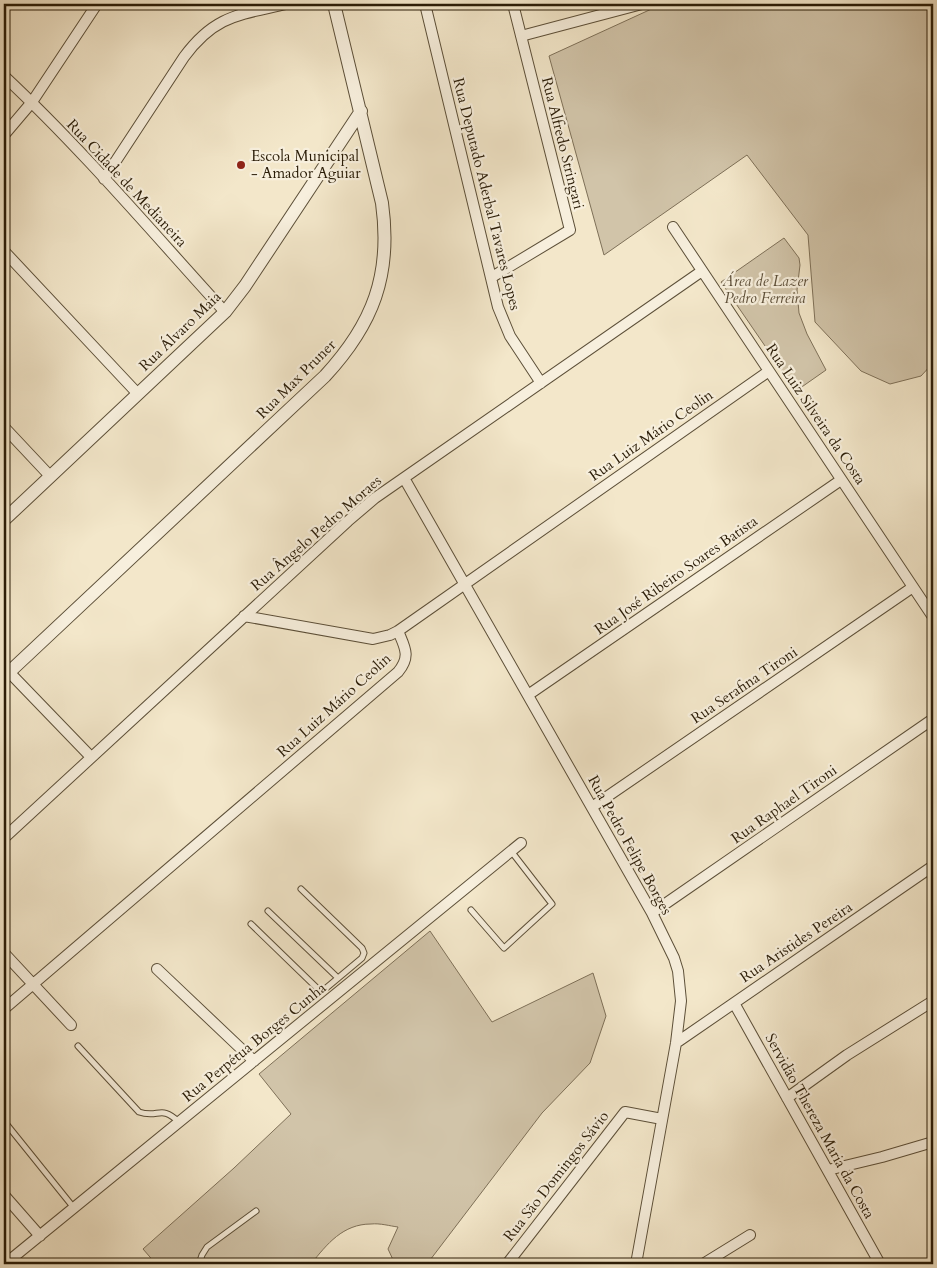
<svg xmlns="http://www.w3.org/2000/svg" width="937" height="1268" font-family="Cardo,serif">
	<rect width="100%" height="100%" fill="#f3e7ca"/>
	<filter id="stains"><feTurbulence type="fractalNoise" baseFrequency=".004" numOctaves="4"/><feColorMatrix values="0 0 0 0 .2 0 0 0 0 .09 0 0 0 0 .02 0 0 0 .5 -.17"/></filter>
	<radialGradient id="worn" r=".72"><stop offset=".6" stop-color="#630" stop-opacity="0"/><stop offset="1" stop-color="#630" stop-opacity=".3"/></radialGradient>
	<path fill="#d1c4a9" stroke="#7e7058" d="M657,4H933V363L921,376L890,384L861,371L815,322L808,235L747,155L604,255L549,56L658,6Z
		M784,238L799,258L800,265L797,290L799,313L807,334L826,370L796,391L721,282Z
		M430,931L492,1022L593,973L606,1016L590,1063L542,1113L427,1264H395L388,1249L398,1227C390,1226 380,1223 371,1224C343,1224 327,1244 311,1264H156L143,1249L234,1168L291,1114L259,1074Z"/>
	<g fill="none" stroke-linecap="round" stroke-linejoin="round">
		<defs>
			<path id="service" d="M471,910L504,948L552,904L511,851
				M268,911L338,978
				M251,924L317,988L325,989L362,958L364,953L362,948L301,889
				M78,1046L139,1112C159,1119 160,1104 179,1122
				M4,1121L74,1208
				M199,1264L202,1255L207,1247L256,1211"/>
			<path id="minor" d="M242,4L246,13
				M425,4L498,307L510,336L541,383
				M521,36L642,4
				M4,76C83,150 153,233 225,312
				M4,135L32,102L97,4
				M104,179L184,57C215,15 239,15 286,4
				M673,227L933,617
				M4,251L138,394
				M492,277L570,230L513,4
				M4,427L50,476
				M404,478L652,913L674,958L678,971L681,1001L676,1043L636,1264
				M244,616L373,639L390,635L398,631
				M9,672L91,757
				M528,695L841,480
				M592,807L913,587
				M4,838L348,521L375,498L702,271
				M652,913L933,719
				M4,953L71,1025
				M157,969L254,1061
				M734,1003L880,1264
				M4,1009L398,672C411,656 405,648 398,631L769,371
				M676,1043L933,866
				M787,1098L847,1055L933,1001
				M828,1170L882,1157L933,1142
				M4,1195L40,1236
				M5,1264L521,843
				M507,1264L625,1112L662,1119
				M703,1264L750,1235"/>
			<path id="tertiary" d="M4,520L225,312L245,286L361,111
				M4,677L325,376C373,324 392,275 382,203L334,4"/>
		</defs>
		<use href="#service" stroke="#5c4f38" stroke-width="7"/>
		<use href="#minor" stroke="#5c4f38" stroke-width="12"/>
		<use href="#tertiary" stroke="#5c4f38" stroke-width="14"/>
		<use href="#service" stroke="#f7efdd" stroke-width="5"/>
		<use href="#minor" stroke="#f7efdd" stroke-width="10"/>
		<use href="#tertiary" stroke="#f7efdd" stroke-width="12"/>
	</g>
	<circle fill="#8f2418" stroke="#f7efdd" stroke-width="2" cx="241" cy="165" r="5"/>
	<g text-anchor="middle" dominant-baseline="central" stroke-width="4.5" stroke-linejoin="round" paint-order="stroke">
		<g font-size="15" fill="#2a1c07" stroke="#f7efdd">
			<text transform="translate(563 143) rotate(76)">Rua Alfredo Stringari</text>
			<text transform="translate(127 183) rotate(47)">Rua Cidade de Medianeira</text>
			<text transform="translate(487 194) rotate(76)">Rua Deputado Aderbal Tavares Lopes</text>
			<text transform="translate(180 331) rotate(-44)">Rua Álvaro Maia</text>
			<text transform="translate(296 379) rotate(-45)">Rua Max Pruner</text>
			<text transform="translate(816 414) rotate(56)">Rua Luiz Silveira da Costa</text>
			<text transform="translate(651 435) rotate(-35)">Rua Luiz Mário Ceolin</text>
			<text transform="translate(316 533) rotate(-41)">Rua Ângelo Pedro Moraes</text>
			<text transform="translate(676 575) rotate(-35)">Rua José Ribeiro Soares Batista</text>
			<text transform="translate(744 685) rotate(-34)">Rua Serafina Tironi</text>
			<text transform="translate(334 705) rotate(-42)">Rua Luiz Mário Ceolin</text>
			<text transform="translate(784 804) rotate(-35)">Rua Raphael Tironi</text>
			<text transform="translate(630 845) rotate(61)">Rua Pedro Felipe Borges</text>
			<text transform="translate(796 942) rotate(-34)">Rua Aristides Pereira</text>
			<text transform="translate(254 1042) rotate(-39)">Rua Perpétua Borges Cunha</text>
			<text transform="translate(820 1126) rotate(61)">Servidão Thereza Maria da Costa</text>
			<text transform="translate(556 1176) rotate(-52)">Rua São Domingos Sávio</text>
		</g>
		<g font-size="15" fill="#2a1c07" stroke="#f7efdd" text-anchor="start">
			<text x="251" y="156">Escola Municipal<tspan x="251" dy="17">- Amador Aguiar</tspan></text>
		</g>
		<g font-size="15" font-style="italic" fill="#5c4e38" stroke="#f7efdd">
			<text x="765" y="281">Área de Lazer<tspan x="765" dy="17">Pedro Ferreira</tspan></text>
		</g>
	</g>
	<rect width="937" height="1268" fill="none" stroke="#f3e7ca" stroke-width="20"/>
	<rect x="5" y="5" width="927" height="1258" fill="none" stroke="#2a1c07" stroke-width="2.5"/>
	<rect x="10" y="10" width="917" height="1248" fill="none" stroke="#2a1c07"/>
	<rect width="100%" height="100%" filter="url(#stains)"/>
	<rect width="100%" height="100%" fill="url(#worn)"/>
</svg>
